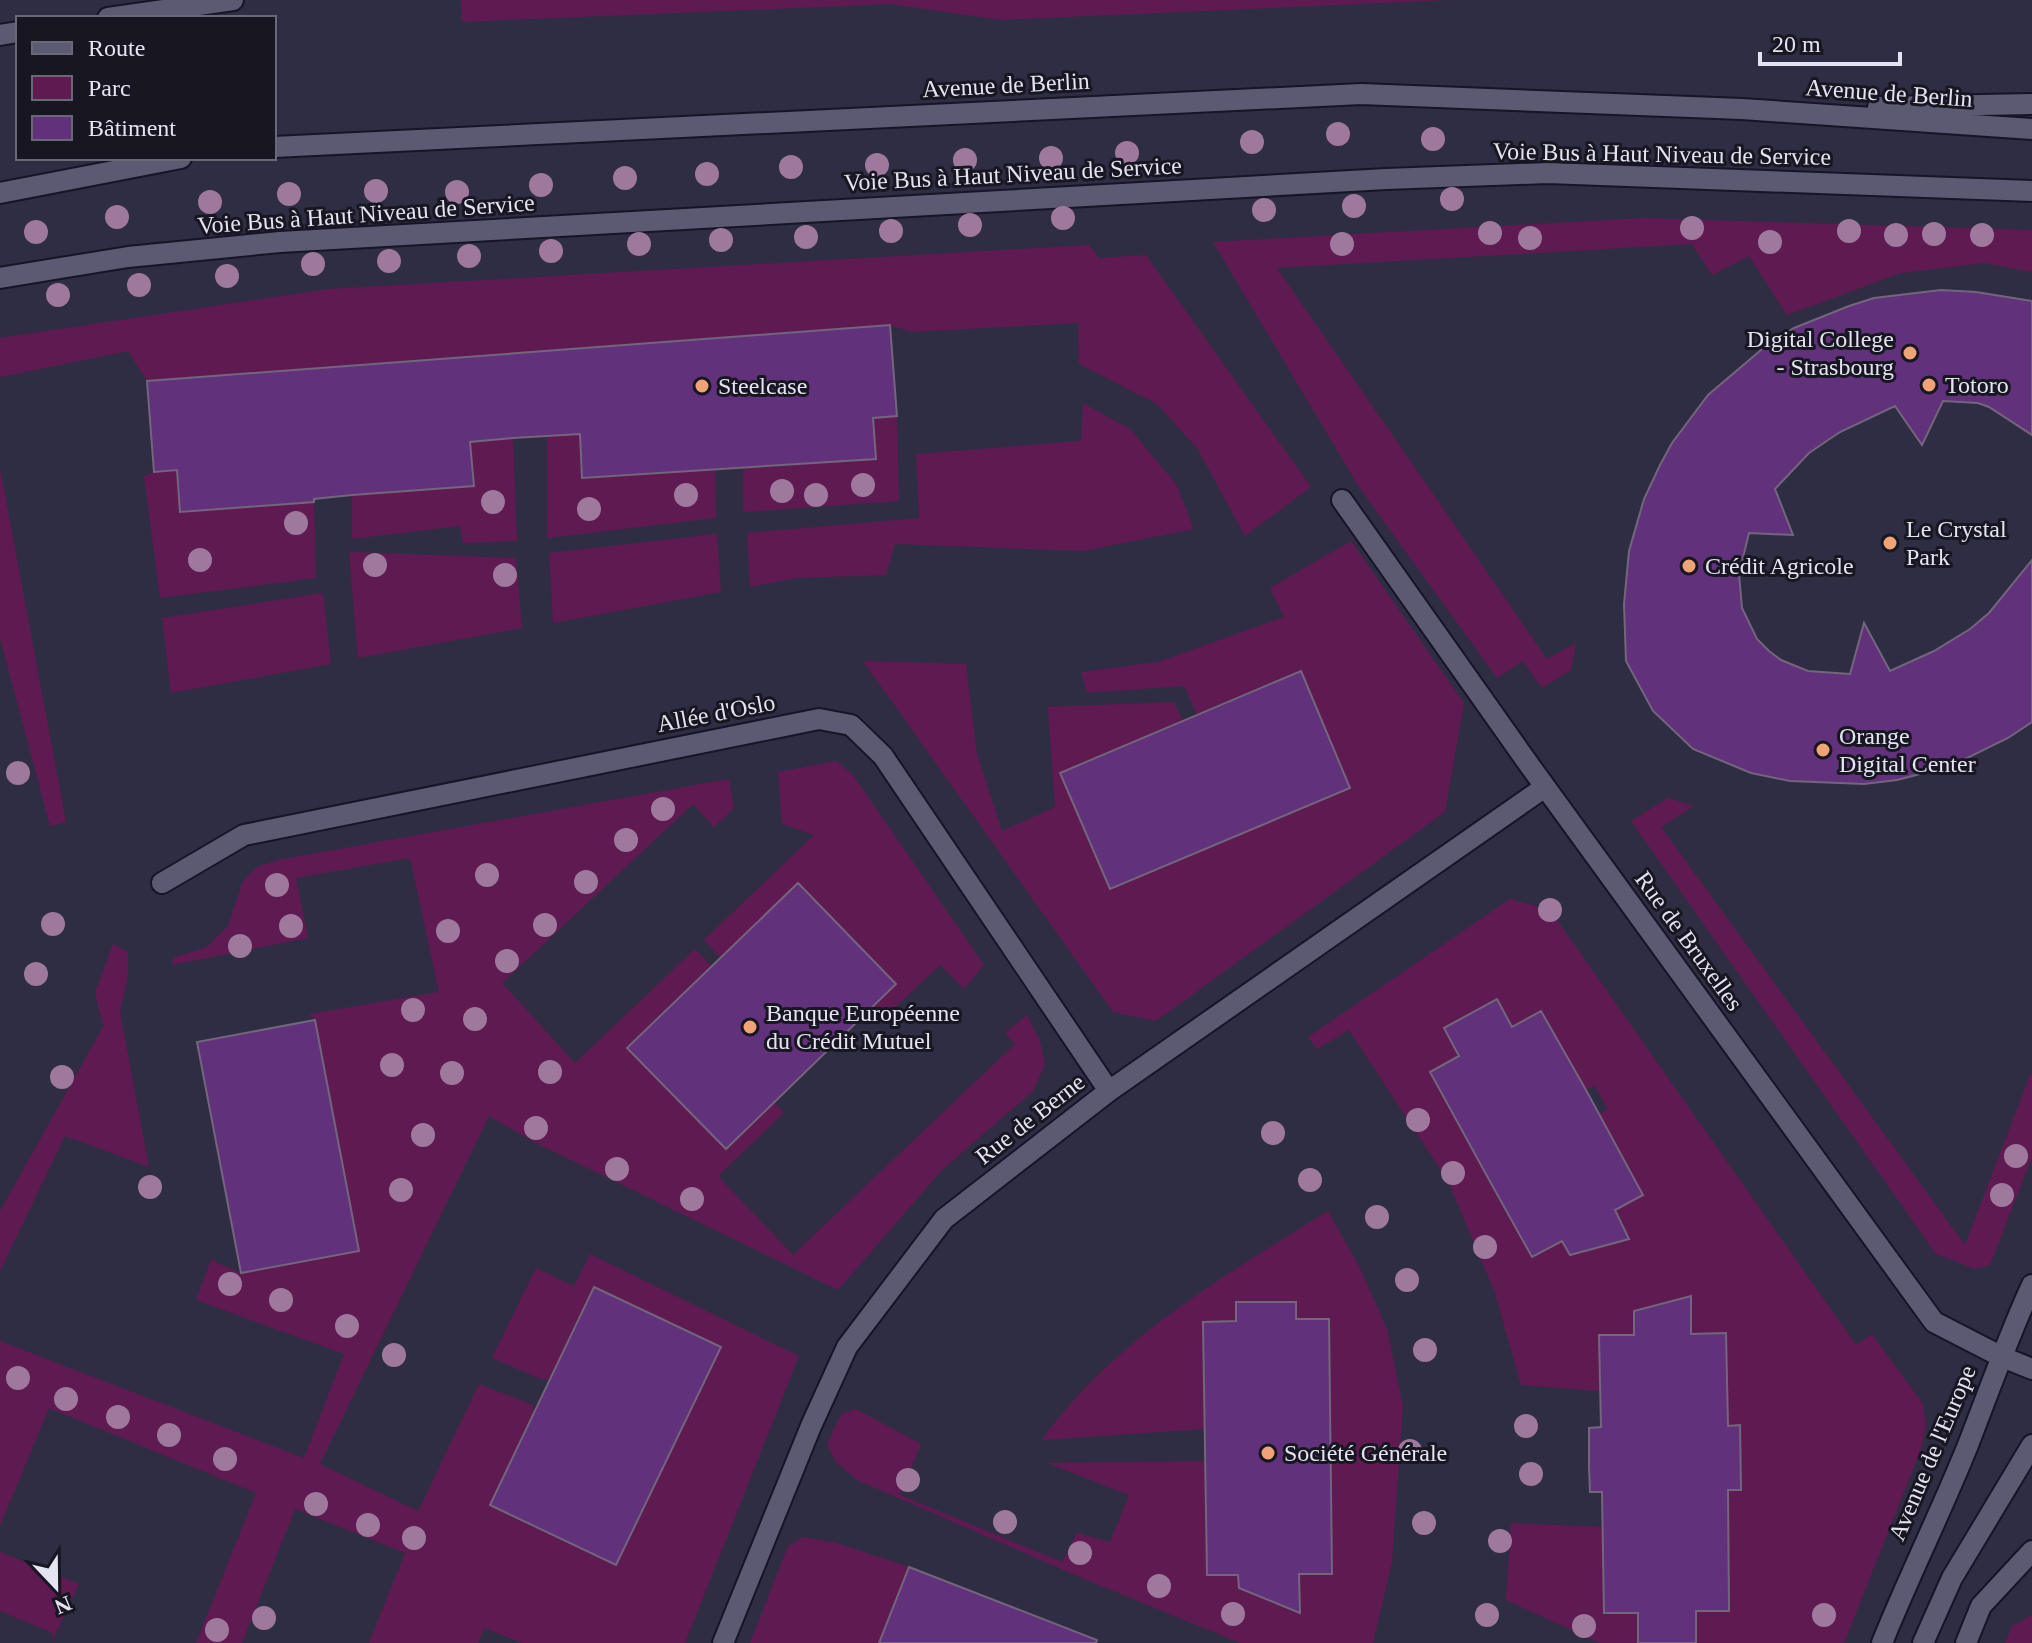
<svg xmlns="http://www.w3.org/2000/svg" width="2032" height="1643" font-family="'Times New Roman',serif">
	<rect width="100%" height="100%" fill="#2f2d43"/>
	<path fill="#601a52" fill-rule="evenodd" d="M461,0H1449L1002,20L890,4L462,22Z
		M1643,218L2032,230V272L1984,263L1901,273L1787,315L1749,256L1712,275L1692,244L1277,268L1547,659L1576,643L1571,670L1542,688L1523,661L1497,678L1359,487L1213,242Z
		M1089,245L1099,258L1146,255L1311,487L1245,536L1197,448L1157,404L1079,364L1078,323L911,332L890,325L147,381L128,351L0,377V338L329,289Z
		M1083,403L1130,429L1176,484L1194,529L1083,551L895,544L886,575L796,578L750,587L747,533L919,518L916,454L1081,441Z
		M897,416L899,501L743,512V469L875,459L873,418Z
		M580,433L582,477L715,468L716,518L547,538V436Z
		M513,438L517,541L463,543L460,526L352,539V495L473,486L470,441Z
		M0,468L66,822L50,826L0,638Z
		M177,471L181,512L314,502L316,578L160,598L144,476L154,472Z
		M717,534L721,592L553,623L549,553Z
		M1351,541L1464,703L1445,812L1156,1021L1113,1012L863,661L966,664L977,754L1002,831L1055,807L1048,707L1174,702L1183,721L1060,773L1110,889L1349,788L1300,671L1197,715L1184,686L1087,693L1081,672L1158,662L1284,617L1270,588Z
		M349,552L516,558L522,628L358,658Z
		M323,593L331,664L171,693L162,618Z
		M836,761L853,775L984,965L964,989L940,965L883,1019L873,1006L896,984L798,883L720,957L704,940L814,835L782,824L778,772Z
		M729,779L734,808L714,827L693,804L502,983L575,1063L695,949L711,966L628,1048L726,1149L774,1102L784,1113L718,1176L793,1255L1015,1044L1005,1033L1027,1015L1040,1041L1045,1065L1033,1091L942,1170L838,1290L532,1141L489,1116L320,1464L418,1511L479,1384L533,1405L534,1413L490,1505L616,1564L721,1347L595,1287L550,1379L543,1380L492,1358L536,1268L574,1286L590,1254L799,1356L685,1643H522L484,1628L478,1643H369L405,1553L295,1509L242,1643H196L256,1493L49,1408L0,1526V1341L304,1458L344,1354L196,1300L211,1260L241,1273L359,1251L315,1020L309,1014L439,992L410,858L296,878L308,938L172,965L173,958L207,947L228,926L243,881L257,867L278,860Z
		M1668,798L1694,806L1661,827L1965,1245L2032,1070V1157L1990,1265L1975,1269L1936,1254L1631,821Z
		M1510,899L1550,910L1856,1345L1872,1334L1923,1404L1926,1426L1921,1449L1844,1643H1696V1611H1729L1728,1490H1741L1740,1426H1728L1726,1333L1691,1334L1690,1296L1635,1311L1634,1335H1599L1600,1391L1521,1385L1495,1293L1448,1181L1349,1030L1317,1049L1308,1037ZM1497,999L1512,1027L1541,1011L1585,1090L1595,1086L1608,1109L1599,1114L1615,1210L1629,1239L1570,1255L1562,1241L1533,1256L1430,1072L1459,1056L1444,1028Z
		M113,944L128,952V975L120,1012L149,1167L65,1136L0,1271V1211L103,1027L95,993Z
		M1328,1211L1360,1268L1387,1329L1403,1406L1392,1562L1373,1643H1240L1082,1578L857,1480L836,1462L827,1444L841,1414L856,1409L921,1444L900,1495L1062,1562L1077,1533L1110,1542L1129,1495L1047,1463L1206,1461L1238,1575L1239,1588L1300,1612L1299,1574L1332,1573L1328,1320L1296,1319L1295,1302H1236V1321L1203,1322L1205,1429L1043,1440V1438C1117,1337 1224,1276 1328,1211Z
		M1511,1523L1603,1527L1638,1613V1643H1600L1506,1600Z
		M803,1537L837,1543L909,1567L879,1643H750L788,1546Z
		M0,1552L79,1584L52,1642L53,1633L0,1611Z
		M2032,1615V1643H2005L2012,1626Z"/>
	<path fill="#61317b" stroke="#73657c" stroke-width="2" d="M1941,290L1976,292L2032,301V435L1989,407L1978,403L1943,401L1922,445L1895,406L1840,432L1809,453L1775,489L1793,535L1749,533L1739,574L1742,608L1757,639L1769,651L1781,660L1808,671L1850,674L1864,623L1890,671L1934,651L1970,629L1989,613L2032,560V722L2008,738L1951,766L1897,780L1864,784L1790,781L1751,773L1693,749L1653,711L1626,661L1624,604L1629,551L1644,499L1660,465L1672,443L1708,395L1768,344L1794,328L1849,306L1874,298Z
		M890,325L897,416L873,418L876,459L582,478L580,434L513,438L470,442L474,486L352,495L314,499V502L180,512L177,470L154,472L147,381Z
		M1301,671L1350,788L1110,889L1060,773Z
		M798,883L896,984L726,1149L627,1048Z
		M1497,999L1512,1027L1541,1011L1586,1090L1643,1195L1615,1210L1629,1239L1570,1255L1562,1241L1532,1257L1487,1176L1430,1072L1459,1056L1444,1028Z
		M315,1020L359,1251L241,1273L197,1042Z
		M594,1287L721,1347L616,1565L490,1505Z
		M1691,1296V1334L1726,1333L1728,1426L1740,1425L1741,1490H1728L1729,1611H1696V1643H1638V1613H1604L1602,1492H1590L1589,1467V1428L1601,1427L1599,1335H1634V1311Z
		M1236,1302H1296V1319H1329L1332,1574H1299L1300,1613L1239,1588L1238,1575H1207L1203,1322L1236,1321Z
		M909,1567L1097,1640L1096,1643H879Z"/>
	<g fill="none" stroke-linecap="round" stroke-linejoin="round">
		<defs>
			<path id="minor" d="M108,18L233,0
				M0,35L18,32
				M1878,107L2032,104
				M274,147L1361,94L1742,109L2032,129
				M0,193L181,158
				M0,278L128,257L280,242L1386,179L1548,173L2032,191
				M1342,500L1530,766L1934,1322L2000,1356L2032,1369
				M162,883L244,835L819,719L851,725L883,756L1109,1091
				M723,1643L811,1426L847,1347L944,1219L1109,1091L1545,787
				M1882,1643C1909,1576 1941,1512 1968,1445C1989,1391 2008,1337 2032,1285
				M1923,1643L1952,1578L2032,1445
				M1966,1643L1981,1606L2032,1551"/>
		</defs>
		<use href="#minor" stroke="#171429" stroke-width="24"/>
		<use href="#minor" stroke="#5c5a73" stroke-width="20"/>
	</g>
	<g fill="#9e799d">
		<circle cx="1338" cy="134" r="12"/>
		<circle cx="1433" cy="139" r="12"/>
		<circle cx="1252" cy="142" r="12"/>
		<circle cx="1127" cy="153" r="12"/>
		<circle cx="1051" cy="158" r="12"/>
		<circle cx="965" cy="160" r="12"/>
		<circle cx="877" cy="165" r="12"/>
		<circle cx="791" cy="167" r="12"/>
		<circle cx="707" cy="174" r="12"/>
		<circle cx="625" cy="178" r="12"/>
		<circle cx="541" cy="185" r="12"/>
		<circle cx="376" cy="191" r="12"/>
		<circle cx="457" cy="192" r="12"/>
		<circle cx="289" cy="194" r="12"/>
		<circle cx="1452" cy="199" r="12"/>
		<circle cx="210" cy="202" r="12"/>
		<circle cx="1354" cy="206" r="12"/>
		<circle cx="1264" cy="210" r="12"/>
		<circle cx="117" cy="217" r="12"/>
		<circle cx="1063" cy="218" r="12"/>
		<circle cx="970" cy="225" r="12"/>
		<circle cx="1692" cy="228" r="12"/>
		<circle cx="891" cy="231" r="12"/>
		<circle cx="1849" cy="231" r="12"/>
		<circle cx="36" cy="232" r="12"/>
		<circle cx="1490" cy="233" r="12"/>
		<circle cx="1934" cy="234" r="12"/>
		<circle cx="1896" cy="235" r="12"/>
		<circle cx="1982" cy="235" r="12"/>
		<circle cx="806" cy="237" r="12"/>
		<circle cx="1530" cy="238" r="12"/>
		<circle cx="721" cy="240" r="12"/>
		<circle cx="1770" cy="242" r="12"/>
		<circle cx="639" cy="244" r="12"/>
		<circle cx="1342" cy="244" r="12"/>
		<circle cx="551" cy="251" r="12"/>
		<circle cx="469" cy="256" r="12"/>
		<circle cx="389" cy="261" r="12"/>
		<circle cx="313" cy="264" r="12"/>
		<circle cx="227" cy="276" r="12"/>
		<circle cx="139" cy="285" r="12"/>
		<circle cx="58" cy="295" r="12"/>
		<circle cx="863" cy="485" r="12"/>
		<circle cx="782" cy="491" r="12"/>
		<circle cx="686" cy="495" r="12"/>
		<circle cx="816" cy="495" r="12"/>
		<circle cx="493" cy="502" r="12"/>
		<circle cx="589" cy="509" r="12"/>
		<circle cx="296" cy="523" r="12"/>
		<circle cx="200" cy="560" r="12"/>
		<circle cx="375" cy="565" r="12"/>
		<circle cx="505" cy="575" r="12"/>
		<circle cx="18" cy="773" r="12"/>
		<circle cx="663" cy="809" r="12"/>
		<circle cx="626" cy="840" r="12"/>
		<circle cx="487" cy="875" r="12"/>
		<circle cx="586" cy="882" r="12"/>
		<circle cx="277" cy="885" r="12"/>
		<circle cx="1550" cy="910" r="12"/>
		<circle cx="53" cy="924" r="12"/>
		<circle cx="545" cy="925" r="12"/>
		<circle cx="291" cy="926" r="12"/>
		<circle cx="448" cy="931" r="12"/>
		<circle cx="240" cy="946" r="12"/>
		<circle cx="507" cy="961" r="12"/>
		<circle cx="36" cy="974" r="12"/>
		<circle cx="413" cy="1010" r="12"/>
		<circle cx="475" cy="1019" r="12"/>
		<circle cx="392" cy="1065" r="12"/>
		<circle cx="550" cy="1072" r="12"/>
		<circle cx="452" cy="1073" r="12"/>
		<circle cx="62" cy="1077" r="12"/>
		<circle cx="1418" cy="1120" r="12"/>
		<circle cx="536" cy="1128" r="12"/>
		<circle cx="1273" cy="1133" r="12"/>
		<circle cx="423" cy="1135" r="12"/>
		<circle cx="2016" cy="1156" r="12"/>
		<circle cx="617" cy="1169" r="12"/>
		<circle cx="1453" cy="1173" r="12"/>
		<circle cx="1310" cy="1180" r="12"/>
		<circle cx="150" cy="1187" r="12"/>
		<circle cx="401" cy="1190" r="12"/>
		<circle cx="2002" cy="1195" r="12"/>
		<circle cx="692" cy="1199" r="12"/>
		<circle cx="1377" cy="1217" r="12"/>
		<circle cx="1485" cy="1247" r="12"/>
		<circle cx="1407" cy="1280" r="12"/>
		<circle cx="230" cy="1284" r="12"/>
		<circle cx="281" cy="1300" r="12"/>
		<circle cx="347" cy="1326" r="12"/>
		<circle cx="1425" cy="1350" r="12"/>
		<circle cx="394" cy="1355" r="12"/>
		<circle cx="18" cy="1378" r="12"/>
		<circle cx="66" cy="1399" r="12"/>
		<circle cx="118" cy="1417" r="12"/>
		<circle cx="1526" cy="1426" r="12"/>
		<circle cx="169" cy="1435" r="12"/>
		<circle cx="1410" cy="1451" r="12"/>
		<circle cx="225" cy="1459" r="12"/>
		<circle cx="1531" cy="1474" r="12"/>
		<circle cx="908" cy="1480" r="12"/>
		<circle cx="316" cy="1504" r="12"/>
		<circle cx="1005" cy="1522" r="12"/>
		<circle cx="1424" cy="1523" r="12"/>
		<circle cx="368" cy="1525" r="12"/>
		<circle cx="414" cy="1538" r="12"/>
		<circle cx="1500" cy="1541" r="12"/>
		<circle cx="1080" cy="1553" r="12"/>
		<circle cx="1159" cy="1586" r="12"/>
		<circle cx="1233" cy="1614" r="12"/>
		<circle cx="1487" cy="1615" r="12"/>
		<circle cx="1824" cy="1615" r="12"/>
		<circle cx="264" cy="1618" r="12"/>
		<circle cx="1584" cy="1626" r="12"/>
		<circle cx="217" cy="1630" r="12"/>
	</g>
	<g fill="#efa377" stroke="#171621" stroke-width="3">
		<circle cx="1910" cy="353" r="8"/>
		<circle cx="1929" cy="385" r="8"/>
		<circle cx="702" cy="386" r="8"/>
		<circle cx="1890" cy="543" r="8"/>
		<circle cx="1689" cy="566" r="8"/>
		<circle cx="1823" cy="750" r="8"/>
		<circle cx="750" cy="1027" r="8"/>
		<circle cx="1268" cy="1453" r="8"/>
	</g>
	<g text-anchor="middle" dominant-baseline="central" stroke-width="6" stroke-linejoin="round" paint-order="stroke">
		<g font-size="24" fill="#e3e3f2" stroke="#171621">
			<text transform="translate(1006 85) rotate(-3)">Avenue de Berlin</text>
			<text transform="translate(1889 93) rotate(4)">Avenue de Berlin</text>
			<text transform="translate(1662 154) rotate(1)">Voie Bus à Haut Niveau de Service</text>
			<text transform="translate(1013 174) rotate(-3)">Voie Bus à Haut Niveau de Service</text>
			<text transform="translate(366 214) rotate(-4)">Voie Bus à Haut Niveau de Service</text>
			<text transform="translate(716 713) rotate(-11)">Allée d'Oslo</text>
			<text transform="translate(1689 941) rotate(54)">Rue de Bruxelles</text>
			<text transform="translate(1030 1119) rotate(-38)">Rue de Berne</text>
			<text transform="translate(1932 1453) rotate(-67)">Avenue de l'Europe</text>
		</g>
		<g font-size="24" fill="#e3e3f2" stroke="#171621" text-anchor="start">
			<text x="1894" y="339" text-anchor="end">Digital College<tspan x="1894" dy="28">- Strasbourg</tspan></text>
			<text x="1945" y="385">Totoro</text>
			<text x="718" y="386">Steelcase</text>
			<text x="1906" y="529">Le Crystal<tspan x="1906" dy="28">Park</tspan></text>
			<text x="1705" y="566">Crédit Agricole</text>
			<text x="1839" y="736">Orange<tspan x="1839" dy="28">Digital Center</tspan></text>
			<text x="766" y="1013">Banque Européenne<tspan x="766" dy="28">du Crédit Mutuel</tspan></text>
			<text x="1284" y="1453">Société Générale</text>
		</g>
	</g>
	<rect x="16" y="16" width="260" height="144" fill="#171621" stroke="#696875" stroke-width="2"/>
	<rect x="32" y="42" width="40" height="12" fill="#5c5a73" stroke="#696875" stroke-width="2"/>
	<text x="88" y="56" font-size="24" fill="#e3e3f2">Route</text>
	<rect x="32" y="76" width="40" height="24" fill="#601a52" stroke="#696875" stroke-width="2"/>
	<text x="88" y="96" font-size="24" fill="#e3e3f2">Parc</text>
	<rect x="32" y="116" width="40" height="24" fill="#61317b" stroke="#696875" stroke-width="2"/>
	<text x="88" y="136" font-size="24" fill="#e3e3f2">Bâtiment</text>
	<g transform="translate(56 1587) rotate(158)" stroke="#171621" stroke-width="6" paint-order="stroke">
	<path d="M0-6L14 30L0 20L-14 30Z" fill="#e3e3f2"/>
	<text y="-12" font-size="22" font-weight="bold" text-anchor="middle" fill="#e3e3f2">N</text>
	</g>
	<path d="M1760 52v12h140v-12" fill="none" stroke="#e3e3f2" stroke-width="4"/>
	<text x="1772" y="52" font-size="24" fill="#e3e3f2" stroke="#171621" stroke-width="6" paint-order="stroke">20 m</text>
</svg>
